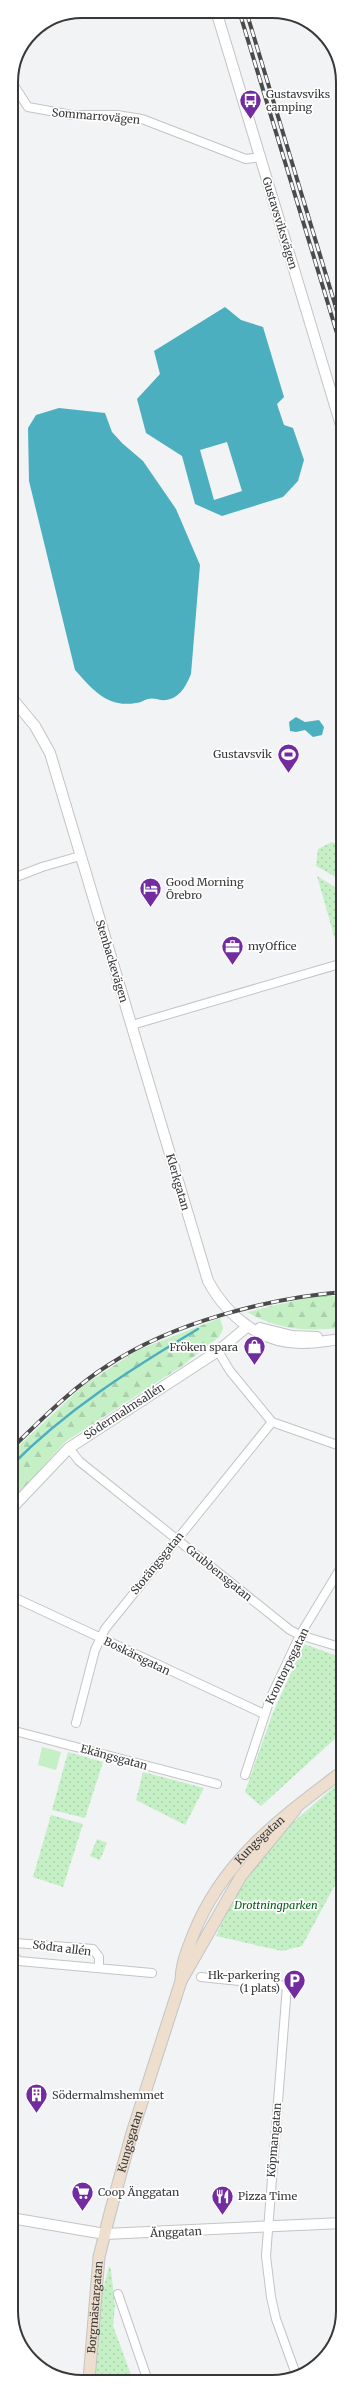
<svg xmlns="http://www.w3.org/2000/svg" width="354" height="2393" font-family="Merriweather,serif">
	<defs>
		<pattern id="grass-dots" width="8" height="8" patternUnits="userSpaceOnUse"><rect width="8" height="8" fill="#c5f0c6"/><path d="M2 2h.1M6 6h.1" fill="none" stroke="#aacfab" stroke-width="1.8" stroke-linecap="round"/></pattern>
		<pattern id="forest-firs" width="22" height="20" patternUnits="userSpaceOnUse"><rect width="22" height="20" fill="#c5f0c6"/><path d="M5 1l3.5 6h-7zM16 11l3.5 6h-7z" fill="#aacfab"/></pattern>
	</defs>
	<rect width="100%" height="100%" fill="#f1f3f4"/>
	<path fill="url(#grass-dots)" d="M332,842L343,847V881L316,866L318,849Z
		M317,876L343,892V952L339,953Z
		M304,1644L343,1658V1742L337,1737L261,1806L245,1792L272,1715Z
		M68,1752L103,1762L85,1818L52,1810Z
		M143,1772L204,1788L185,1825L136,1800Z
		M343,1779V1870L302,1946L282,1951L216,1936L241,1882L283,1831Z
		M51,1815L83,1824L63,1887L33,1877Z
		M97,1839L107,1843L100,1860L90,1856Z
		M109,2266L111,2270L115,2306L113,2326L133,2380H95L101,2298Z"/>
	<path fill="url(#forest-firs)" d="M315,1296H343V1328C304,1331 281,1331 247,1312Z
		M220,1318L223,1329L219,1337L182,1366L65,1442L11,1503V1453L84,1385L138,1350Z"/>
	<path fill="#c5f0c6" d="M42,1747L61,1752L56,1770L38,1765Z"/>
	<path fill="#4cafc0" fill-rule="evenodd" d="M225,307L241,320L263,327L284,397L277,404L284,425L293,428L304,460L298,481L283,497L222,516L195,504L182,456L146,433L137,399L160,374L154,351ZM227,442L242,491L214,500L200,450Z
		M59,408L105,413L112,432L122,443L143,461L176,509L200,565L191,674C186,686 180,698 166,700C160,701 154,697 148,699C144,700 140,703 136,703C107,708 93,690 75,670L29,481L28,428L36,415Z
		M296,717L305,722L319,720L324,727L322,735L313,737L305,730L296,732L290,731L289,722Z"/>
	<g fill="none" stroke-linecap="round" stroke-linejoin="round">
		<path stroke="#4cafc0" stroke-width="2.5" d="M11,1466C66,1410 131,1369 198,1329"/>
		<defs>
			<path id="minor" d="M11,81L28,107L72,115H117L142,119L238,156L246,159L261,157
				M11,879L42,867L80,856
				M132,1025L343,963
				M218,1351L230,1371L272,1422L343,1447
				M69,1448L79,1461L290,1630L300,1635L343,1648
				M11,1596L264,1714
				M76,1723L95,1650L105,1629L272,1422
				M11,1730L217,1784
				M245,1775L270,1699L300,1635L343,1564
				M11,1945L15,1943L93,1949L99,1957V1968
				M11,1954L19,1961L152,1973
				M201,1977L287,1986L266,2256L271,2297L276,2319L297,2377
				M118,2294L148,2381"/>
			<path id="tertiary" d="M217,14L343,432
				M11,697L35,726L50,753L208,1281C227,1316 261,1344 303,1343C317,1343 330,1340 343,1339
				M260,1328L292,1336L317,1337
				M11,1509L69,1448L218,1351L248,1326
				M11,2218L105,2234L343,2223"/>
			<g id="secondary">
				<path id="s1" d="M181,1981C181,1964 187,1951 193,1935C223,1859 281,1818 343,1771"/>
				<path id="s2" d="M89,2380L99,2257L110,2213L132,2133L181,1981L241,1876L295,1810"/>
			</g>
		</defs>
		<use href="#minor" stroke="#c2c4c5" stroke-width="10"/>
		<use href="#tertiary" stroke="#c2c4c5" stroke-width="12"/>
		<use href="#secondary" stroke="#c2c4c5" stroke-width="13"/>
		<use href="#minor" stroke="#fff" stroke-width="8"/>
		<use href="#tertiary" stroke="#fff" stroke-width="10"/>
		<use href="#secondary" stroke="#eedece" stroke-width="11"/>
		<defs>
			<path id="rail" d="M240,14L343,353
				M247,14L343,331
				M11,1449C42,1419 73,1387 110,1364C173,1323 268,1298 343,1292"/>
		</defs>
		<use href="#rail" stroke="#4b4b4c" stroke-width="4"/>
		<use href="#rail" stroke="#fff" stroke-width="2.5" stroke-dasharray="8" stroke-linecap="butt"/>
	</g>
	<defs>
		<symbol id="bus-pin" viewBox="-11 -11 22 30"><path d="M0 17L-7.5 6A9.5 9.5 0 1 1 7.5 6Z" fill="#732ca0" stroke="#fff"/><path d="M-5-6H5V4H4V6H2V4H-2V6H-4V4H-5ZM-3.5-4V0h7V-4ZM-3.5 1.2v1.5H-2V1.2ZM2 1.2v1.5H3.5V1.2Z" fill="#fff"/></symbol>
		<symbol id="stadium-pin" viewBox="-11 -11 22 30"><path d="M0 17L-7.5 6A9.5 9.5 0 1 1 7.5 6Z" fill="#732ca0" stroke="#fff"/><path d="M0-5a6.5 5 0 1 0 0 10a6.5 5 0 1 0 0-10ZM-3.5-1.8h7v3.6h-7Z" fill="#fff"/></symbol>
		<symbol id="hotel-pin" viewBox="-11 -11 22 30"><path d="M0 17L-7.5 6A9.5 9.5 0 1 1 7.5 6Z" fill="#732ca0" stroke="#fff"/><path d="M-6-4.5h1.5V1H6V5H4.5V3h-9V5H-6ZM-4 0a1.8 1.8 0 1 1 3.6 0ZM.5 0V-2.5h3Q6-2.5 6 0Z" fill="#fff"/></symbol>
		<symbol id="office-pin" viewBox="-11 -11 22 30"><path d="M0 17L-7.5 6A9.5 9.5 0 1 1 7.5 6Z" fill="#732ca0" stroke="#fff"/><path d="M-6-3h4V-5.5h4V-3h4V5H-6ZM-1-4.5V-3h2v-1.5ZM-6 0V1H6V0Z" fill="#fff"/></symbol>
		<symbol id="shop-pin" viewBox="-11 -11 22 30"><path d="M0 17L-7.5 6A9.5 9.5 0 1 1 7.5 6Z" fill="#732ca0" stroke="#fff"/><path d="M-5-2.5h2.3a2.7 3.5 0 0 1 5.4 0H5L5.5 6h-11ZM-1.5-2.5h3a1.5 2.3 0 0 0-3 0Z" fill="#fff"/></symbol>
		<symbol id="parking-pin" viewBox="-11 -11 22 30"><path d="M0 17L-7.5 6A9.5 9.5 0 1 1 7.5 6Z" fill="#732ca0" stroke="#fff"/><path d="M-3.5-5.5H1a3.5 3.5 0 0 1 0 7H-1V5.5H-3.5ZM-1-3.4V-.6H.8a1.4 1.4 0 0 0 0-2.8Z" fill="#fff"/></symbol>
		<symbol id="building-pin" viewBox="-11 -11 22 30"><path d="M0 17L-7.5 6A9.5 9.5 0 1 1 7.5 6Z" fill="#732ca0" stroke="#fff"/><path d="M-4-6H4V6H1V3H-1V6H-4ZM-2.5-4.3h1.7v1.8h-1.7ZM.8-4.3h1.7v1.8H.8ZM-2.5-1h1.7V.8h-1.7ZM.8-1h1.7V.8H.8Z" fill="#fff"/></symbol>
		<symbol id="supermarket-pin" viewBox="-11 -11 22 30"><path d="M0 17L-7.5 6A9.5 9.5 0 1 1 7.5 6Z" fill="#732ca0" stroke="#fff"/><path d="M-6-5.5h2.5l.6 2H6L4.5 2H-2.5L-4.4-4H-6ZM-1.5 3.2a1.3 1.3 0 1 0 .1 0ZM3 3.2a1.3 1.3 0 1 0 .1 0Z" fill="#fff"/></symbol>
		<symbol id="restaurant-pin" viewBox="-11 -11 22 30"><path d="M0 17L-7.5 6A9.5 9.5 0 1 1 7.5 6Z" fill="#732ca0" stroke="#fff"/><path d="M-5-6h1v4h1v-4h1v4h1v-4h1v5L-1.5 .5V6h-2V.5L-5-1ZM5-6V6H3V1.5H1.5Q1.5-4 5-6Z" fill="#fff"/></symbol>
	</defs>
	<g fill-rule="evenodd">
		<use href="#bus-pin" x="238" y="88" width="25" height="34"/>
		<use href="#stadium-pin" x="276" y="742" width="25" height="34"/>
		<use href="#hotel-pin" x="138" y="876" width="25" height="34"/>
		<use href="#office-pin" x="220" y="934" width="25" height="34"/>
		<use href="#shop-pin" x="242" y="1334" width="25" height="34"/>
		<use href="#parking-pin" x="282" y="1968" width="25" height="34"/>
		<use href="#building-pin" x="24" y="2082" width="25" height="34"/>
		<use href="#supermarket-pin" x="70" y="2180" width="25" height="34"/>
		<use href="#restaurant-pin" x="210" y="2184" width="25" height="34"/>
	</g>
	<g text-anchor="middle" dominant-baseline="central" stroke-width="3.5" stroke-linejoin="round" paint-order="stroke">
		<g font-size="11" fill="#383839" stroke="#fff" text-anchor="start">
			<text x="266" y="94">Gustavsviks<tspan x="266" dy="13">camping</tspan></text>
			<text x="272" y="754" text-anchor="end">Gustavsvik</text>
			<text x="166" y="882">Good Morning<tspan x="166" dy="13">Örebro</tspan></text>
			<text x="248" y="946">myOffice</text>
			<text x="238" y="1347" text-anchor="end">Fröken spara</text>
			<text x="280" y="1975" text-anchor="end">Hk-parkering<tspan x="280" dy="13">(1 plats)</tspan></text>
			<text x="52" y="2095">Södermalmshemmet</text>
			<text x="98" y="2192">Coop Änggatan</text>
			<text x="238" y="2196">Pizza Time</text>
		</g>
		<g font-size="11" fill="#383839" stroke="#fff">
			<text transform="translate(96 116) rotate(5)">Sommarrovägen</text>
			<text transform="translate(280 223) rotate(73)">Gustavsviksvägen</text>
			<text transform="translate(112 961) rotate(73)">Stenbackevägen</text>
			<text transform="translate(178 1182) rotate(74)">Klerkgatan</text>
			<text transform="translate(124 1411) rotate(-33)">Södermalmsallén</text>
			<text transform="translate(157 1563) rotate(-51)">Storängsgatan</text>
			<text transform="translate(219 1573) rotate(39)">Grubbensgatan</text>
			<text transform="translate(137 1656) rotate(26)">Boskärsgatan</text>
			<text transform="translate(287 1666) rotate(-64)">Krontorpsgatan</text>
			<text transform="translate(114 1757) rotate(15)">Ekängsgatan</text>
			<text stroke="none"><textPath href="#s1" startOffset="165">Kungsgatan</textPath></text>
			<text transform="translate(62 1948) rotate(7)">Södra allén</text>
			<text transform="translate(274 2140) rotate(-85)">Köpmangatan</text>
			<text stroke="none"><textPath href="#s2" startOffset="243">Kungsgatan</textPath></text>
			<text transform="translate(176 2232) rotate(-2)">Änggatan</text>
			<text stroke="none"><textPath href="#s2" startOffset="73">Borgmästargatan</textPath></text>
		</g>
		<g font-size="11" font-style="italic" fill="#055c19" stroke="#fff">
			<text x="276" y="1905">Drottningparken</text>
		</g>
	</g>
	<path d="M0 0H354V2393H0ZM82 18H272A64 64 0 0 1 336 82V2311A64 64 0 0 1 272 2375H82A64 64 0 0 1 18 2311V82A64 64 0 0 1 82 18Z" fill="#fff" fill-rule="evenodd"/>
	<path fill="none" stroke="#383839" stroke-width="2" d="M82 18H272A64 64 0 0 1 336 82V2311A64 64 0 0 1 272 2375H82A64 64 0 0 1 18 2311V82A64 64 0 0 1 82 18Z"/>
</svg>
